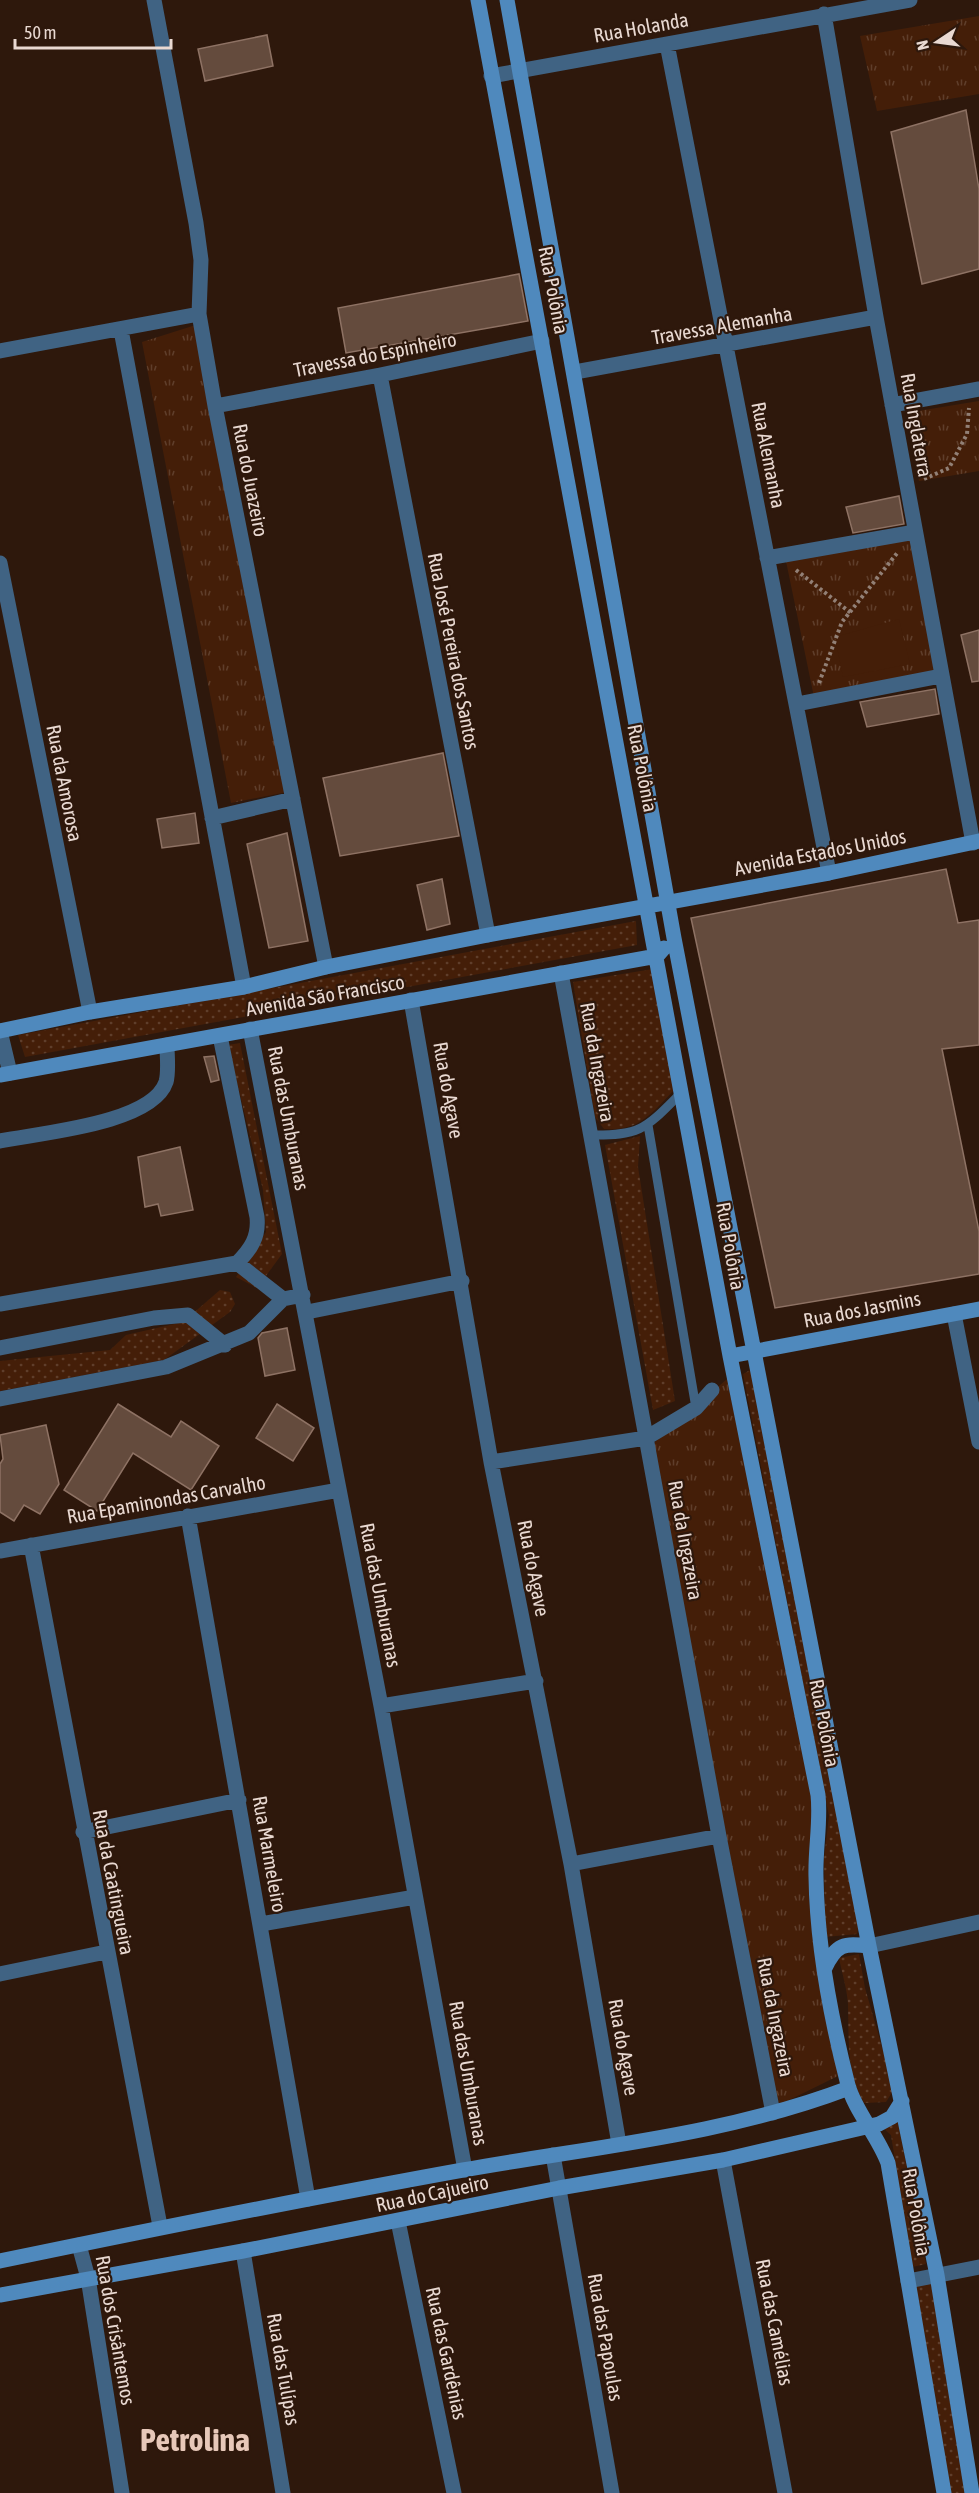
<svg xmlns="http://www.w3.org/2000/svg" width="979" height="2493" font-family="'Asap Condensed',sans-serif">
	<defs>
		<pattern id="grass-dots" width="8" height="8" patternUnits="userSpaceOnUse" patternTransform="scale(1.5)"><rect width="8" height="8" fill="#441e08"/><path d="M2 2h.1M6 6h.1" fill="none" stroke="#5f3e2b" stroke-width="1.8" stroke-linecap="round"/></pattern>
		<pattern id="park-tufts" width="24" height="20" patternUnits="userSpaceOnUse" patternTransform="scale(1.5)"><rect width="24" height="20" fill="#441e08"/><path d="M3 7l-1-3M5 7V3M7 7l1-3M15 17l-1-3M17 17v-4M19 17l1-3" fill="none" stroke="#5f3e2b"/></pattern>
	</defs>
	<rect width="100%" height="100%" fill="#2e180c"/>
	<path fill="url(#grass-dots)" d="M636,921L637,945L25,1057L18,1035Z
		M653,969L674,1090C651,1114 640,1131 604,1129L595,1117L573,982Z
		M240,1043L282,1254L257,1288L236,1277L266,1232L263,1190L228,1045Z
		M640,1136L638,1167L675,1401L653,1410L605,1145Z
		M220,1290L230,1292L235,1304L230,1312L164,1360L0,1391V1361L110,1350L126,1335L183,1322Z
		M752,1369L859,1924L857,1934L825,1937L824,1859L829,1816L743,1374Z
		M859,1954L865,1988L894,2089L886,2102L864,2103C846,2073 849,2039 848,2004C847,1989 842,1973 839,1958Z
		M897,2118L926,2264L912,2267L891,2135L883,2128Z
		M933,2282L967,2493H949L915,2285Z"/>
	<path fill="url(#park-tufts)" d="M979,16V94L877,111L860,36Z
		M199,324L287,792L231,803L142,342Z
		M979,401V471L919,481L906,413Z
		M911,535L935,673L814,697L786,561Z
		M727,1379L818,1818L814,1913L838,2076L779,2105L753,2009L654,1443Z"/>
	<path fill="#441e08" d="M899,619L910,664L843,677L835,637Z"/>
	<path fill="#644b3d" stroke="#8e7264" stroke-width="1.5" d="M267,35L273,66L205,81L198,49Z
		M966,110L979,189V269L922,284L891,132Z
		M519,274L528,321L346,353L338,308Z
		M899,496L904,524L853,533L846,507Z
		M979,630V681L972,682L961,635Z
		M935,689L939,714L867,727L860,702Z
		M443,753L459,836L340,856L323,778Z
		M195,813L199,843L162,848L157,819Z
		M287,833L308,941L269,948L247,844Z
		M946,869L958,923L979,920V1045L942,1049L979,1231V1274L775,1308L691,918Z
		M442,879L450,924L427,930L417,885Z
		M214,1056L219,1080L211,1082L204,1057Z
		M180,1147L193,1210L161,1216L158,1204L145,1207L138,1157Z
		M287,1328L295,1370L265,1376L258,1338L262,1333Z
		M118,1404L171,1437L181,1421L219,1446L191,1490L133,1453L97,1511L64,1490Z
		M277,1404L314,1428L293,1461L256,1438Z
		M46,1425L59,1484L40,1514L24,1505L14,1521L0,1512V1464L3,1459L0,1435Z"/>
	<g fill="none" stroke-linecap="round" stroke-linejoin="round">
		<path stroke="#928076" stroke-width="4" stroke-dasharray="3 3" stroke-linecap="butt" d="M924,479L949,468L967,434L969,408
			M796,570L851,613
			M819,683L842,622L898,552"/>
		<path stroke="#406383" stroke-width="9" d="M648,1125L696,1408
			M590,1135C642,1136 646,1128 682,1092"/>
		<path stroke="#406383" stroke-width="15" d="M154,0L196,223L201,260L199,314L215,406L326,967
			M824,14L876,317L973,843
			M667,44L829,873
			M491,76L910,0
			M121,330L244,987
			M0,351L199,314
			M575,372L876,317
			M380,375L488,935
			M892,405L979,389
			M215,406L380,375L542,341
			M767,558L915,532
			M0,563L90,1012
			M797,704L941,676
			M212,818L293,799
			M561,973L719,1836L773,2113
			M411,1000L491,1462L571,1864L619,2144
			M250,1029L381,1706L465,2170
			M0,1031L10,1073
			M0,1141C38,1133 152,1124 166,1082C169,1072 167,1056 167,1045
			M237,1263L283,1299
			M0,1304L237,1263C251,1249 259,1237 257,1217L220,1036
			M307,1312L462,1281
			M954,1314L979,1442
			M0,1348L154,1318L188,1315L225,1345
			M0,1399L166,1367L249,1333L283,1299L303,1295
			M491,1462L646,1438L696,1408L712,1390
			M188,1516L308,2199
			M31,1545L160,2226
			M0,1551L339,1490
			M381,1706L536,1681
			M83,1832L239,1800
			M571,1864L719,1836
			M261,1924L415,1897
			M869,1946L979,1922
			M0,1974L106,1952
			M553,2155L612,2493
			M723,2160L785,2493
			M398,2221L454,2493
			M79,2245L88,2278L122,2493
			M243,2251L283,2493
			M908,2281L979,2267"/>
		<path stroke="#4f89bd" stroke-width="15" d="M478,0L730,1356L818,1795C821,1822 815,1849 816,1877C817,1946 831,2019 848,2085C855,2111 878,2136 888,2163L944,2493
			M507,0L674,938L869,1946L937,2275L972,2493
			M0,1031L90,1012L244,987L326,967L488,935L829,873L979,841
			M0,1075L657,956L664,948
			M730,1356L979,1309
			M825,1968C836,1944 844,1943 869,1946
			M0,2261C154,2229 308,2198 463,2170C592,2147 726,2135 849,2088
			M0,2295L243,2251L559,2188L723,2160L879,2124L892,2117L902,2101"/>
	</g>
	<g text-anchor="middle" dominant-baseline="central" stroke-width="4.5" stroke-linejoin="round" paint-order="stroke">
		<g font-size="20" fill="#e9d9d2" stroke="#2e180c">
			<text transform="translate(641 27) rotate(-10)">Rua Holanda</text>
			<text transform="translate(554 290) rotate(79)">Rua Polônia</text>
			<text transform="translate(722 325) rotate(-10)">Travessa Alemanha</text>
			<text transform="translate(375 354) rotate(-11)">Travessa do Espinheiro</text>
			<text transform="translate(917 425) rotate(80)">Rua Inglaterra</text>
			<text transform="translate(769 455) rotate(79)">Rua Alemanha</text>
			<text transform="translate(251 480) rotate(79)">Rua do Juazeiro</text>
			<text transform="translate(454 651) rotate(79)">Rua José Pereira dos Santos</text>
			<text transform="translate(643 768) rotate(79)">Rua Polônia</text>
			<text transform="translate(65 783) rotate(79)">Rua da Amorosa</text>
			<text transform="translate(820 852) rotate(-11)">Avenida Estados Unidos</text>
			<text transform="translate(325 995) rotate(-10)">Avenida São Francisco</text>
			<text transform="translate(598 1062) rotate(80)">Rua da Ingazeira</text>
			<text transform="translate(449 1090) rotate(80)">Rua do Agave</text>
			<text transform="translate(289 1118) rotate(79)">Rua das Umburanas</text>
			<text transform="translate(731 1246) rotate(80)">Rua Polônia</text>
			<text transform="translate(862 1309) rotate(-11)">Rua dos Jasmins</text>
			<text transform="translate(166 1499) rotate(-10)">Rua Epaminondas Carvalho</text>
			<text transform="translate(686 1540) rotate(80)">Rua da Ingazeira</text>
			<text transform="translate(534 1568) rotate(79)">Rua do Agave</text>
			<text transform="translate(381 1595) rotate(79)">Rua das Umburanas</text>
			<text transform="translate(825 1723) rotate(79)">Rua Polônia</text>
			<text transform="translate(270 1854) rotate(80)">Rua Marmeleiro</text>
			<text transform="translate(114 1882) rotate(79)">Rua da Caatingueira</text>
			<text transform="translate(776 2017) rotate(79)">Rua da Ingazeira</text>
			<text transform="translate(624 2047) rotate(80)">Rua do Agave</text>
			<text transform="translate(469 2073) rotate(80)">Rua das Umburanas</text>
			<text transform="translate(432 2193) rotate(-12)">Rua do Cajueiro</text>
			<text transform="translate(917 2212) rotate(80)">Rua Polônia</text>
			<text transform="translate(775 2322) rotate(79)">Rua das Camélias</text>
			<text transform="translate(116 2330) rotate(80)">Rua dos Crisântemos</text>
			<text transform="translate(606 2337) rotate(80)">Rua das Papoulas</text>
			<text transform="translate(447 2353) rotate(78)">Rua das Gardênias</text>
			<text transform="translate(284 2369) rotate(80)">Rua das Tulípas</text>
		</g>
		<g font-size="32" font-weight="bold" fill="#e7c8b9" stroke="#2e180c">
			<text x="195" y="2439">Petrolina</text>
		</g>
	</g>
	<g transform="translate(937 42) rotate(257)" stroke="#2e180c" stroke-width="4.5" paint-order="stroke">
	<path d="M0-4.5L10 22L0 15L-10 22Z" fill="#e9d9d2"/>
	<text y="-9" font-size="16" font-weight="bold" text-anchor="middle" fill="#e9d9d2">N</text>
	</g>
	<path d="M15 39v9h156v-9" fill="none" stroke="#e9d9d2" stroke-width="3"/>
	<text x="24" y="39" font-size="18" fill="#e9d9d2" stroke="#2e180c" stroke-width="4.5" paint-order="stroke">50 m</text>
</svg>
